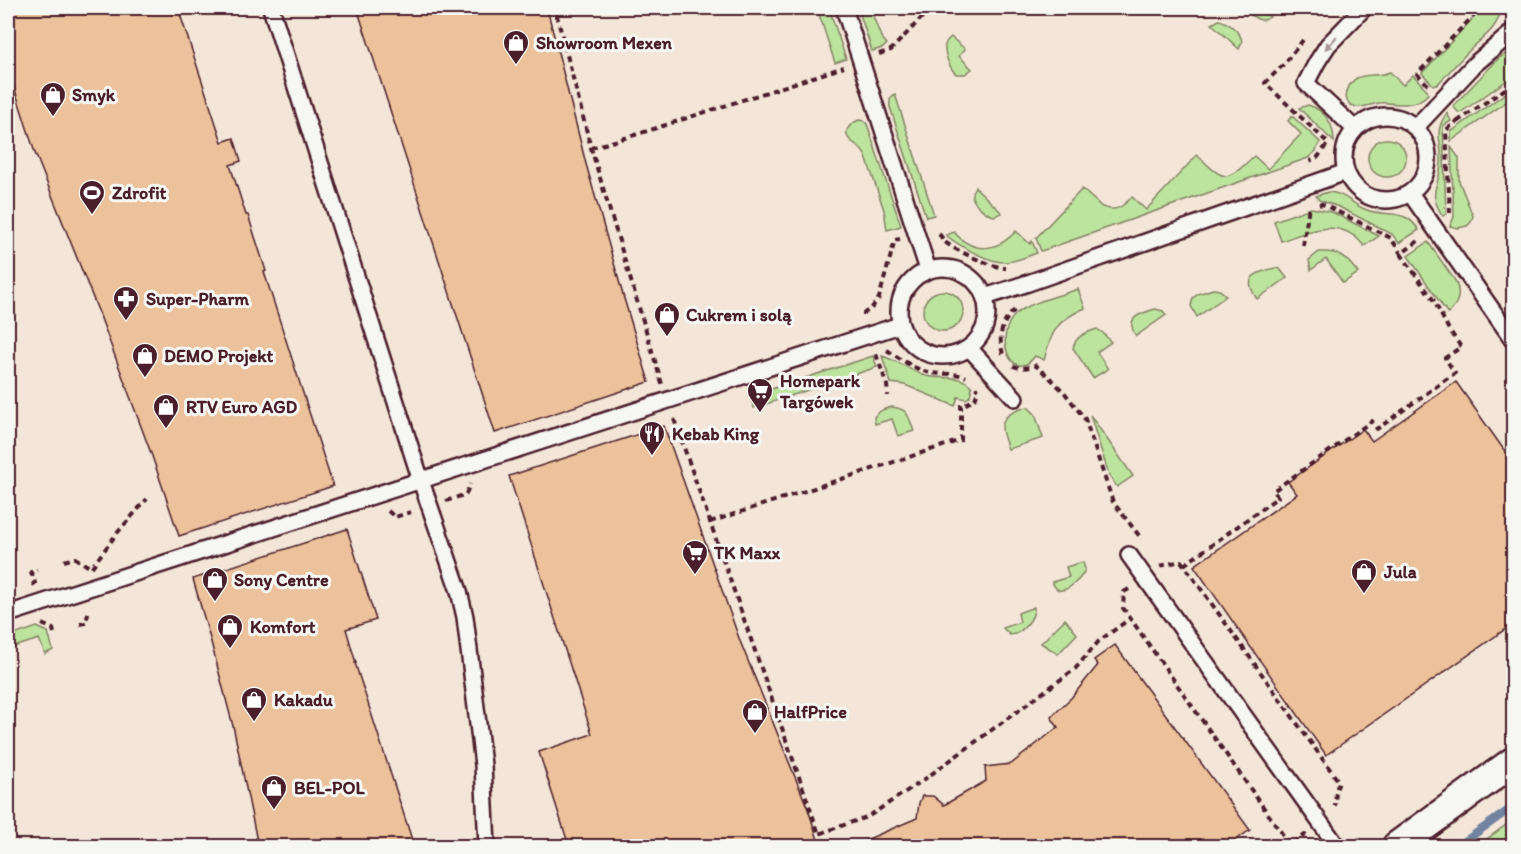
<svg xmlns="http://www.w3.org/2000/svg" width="1521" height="854" font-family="Itim,sans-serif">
	<rect width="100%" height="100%" fill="#f6f6f2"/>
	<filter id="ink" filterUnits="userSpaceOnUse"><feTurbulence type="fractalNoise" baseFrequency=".0167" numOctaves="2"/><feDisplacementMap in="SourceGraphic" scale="12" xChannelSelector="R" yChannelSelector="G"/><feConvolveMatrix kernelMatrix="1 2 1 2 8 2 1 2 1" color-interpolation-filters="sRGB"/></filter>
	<g filter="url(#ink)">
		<path fill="#f3e6d8" d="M8,8H1513V820L1477,846H8Z"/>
		<path fill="#bde49f" stroke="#848265" stroke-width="1.5" d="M817,8H829L846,59L835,63Z
			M858,8H870L881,37L887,44L883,48L872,51Z
			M1244,8H1260L1270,17C1259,25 1252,15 1244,8Z
			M1488,8H1501C1499,28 1483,37 1470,50C1459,61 1448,73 1437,85H1433L1422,73L1478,13Z
			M1219,20C1228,22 1241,32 1242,42L1239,49L1212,24Z
			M951,37L965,49L959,56L972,69L965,74H956C950,69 944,54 945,45C946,40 948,40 951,37Z
			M1513,49V76L1460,113L1458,112L1453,106L1499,58Z
			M1390,72L1403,85L1413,75L1427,90L1428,94C1423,99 1419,102 1412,103C1401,106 1390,102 1379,103C1371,104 1359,110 1351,105C1341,99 1349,82 1357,78C1367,73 1379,77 1390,72Z
			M1513,88V97L1451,141V132Z
			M895,94L934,215L926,217L890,107C889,101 890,97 895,94Z
			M1308,105C1325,110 1334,124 1334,142L1299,108Z
			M1447,113L1451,121L1443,126L1446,214L1443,216C1426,192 1440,186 1441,163C1443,142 1432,134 1447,113Z
			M1292,116L1320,142L1316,151L1308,158L1041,251L1036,238L1082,189L1102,207C1117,212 1122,207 1132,197L1146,210L1197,155C1225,182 1226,183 1254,156L1268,169L1301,134L1288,121Z
			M859,120L864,121L867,124L901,226L887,230L884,210L866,157C861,146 856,146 849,139C842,130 852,123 859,120Z
			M1368 158a19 19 0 1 1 38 0a19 19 0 1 1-38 0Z
			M1451,147L1459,158V181L1473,216L1471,222L1467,226L1458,228L1450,226L1454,217Z
			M975,187L1002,213L994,216C988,215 973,204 972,196C971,192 973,190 975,187Z
			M1328,192C1346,193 1352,205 1367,210C1380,215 1394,212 1405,217C1411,220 1415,224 1419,230L1399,243L1392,234L1339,207L1319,200L1316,196Z
			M1311,208L1327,211L1334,213L1379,236L1364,246C1341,216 1310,231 1281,241L1274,221Z
			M1016,231L1030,244L1032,241L1037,253C1027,256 1016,262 1005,262C990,263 957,245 946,235L954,232C973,254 997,252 1016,231Z
			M1428,242L1456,282C1461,295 1458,304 1448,314L1408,256Z
			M1319,252C1340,251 1346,257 1358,273L1343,283L1326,259L1311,270L1309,260Z
			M1275,268L1280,269L1287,278L1257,299C1242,277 1254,273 1275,268Z
			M1078,289L1085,308C1056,321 1052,330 1044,360L1035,356C1013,386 991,336 1017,313C1030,302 1062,295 1078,289Z
			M1213,289C1220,289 1222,291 1226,296L1197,317L1191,306L1193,298L1198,294Z
			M923 311a20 20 0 1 1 40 0a20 20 0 1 1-40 0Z
			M1155,309L1163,311L1166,315L1136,336C1124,317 1140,314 1155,309Z
			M1097,329L1103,333L1111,342L1097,352L1108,369L1093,378L1073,348C1076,335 1086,333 1097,329Z
			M873,356L877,367L754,408L750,396Z
			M882,356C897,360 910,371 926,376C942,380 961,373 972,387L970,396L966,399L958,397L955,406L905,385L891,383Z
			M892,407C909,409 908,416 914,431L898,436L892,419L875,424L874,417C879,410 885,409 892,407Z
			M1028,407L1035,414L1043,438L1008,449C1004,437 996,423 1010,414C1016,411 1020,408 1028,407Z
			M1090,415L1133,476L1117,487L1109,475Z
			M1083,562L1085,569C1083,577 1068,592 1059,590C1055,589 1054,585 1052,582L1069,577L1066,567Z
			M1034,607C1035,618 1022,634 1010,635L1003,628L1020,622L1018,613Z
			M1065,619L1077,634L1058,654L1041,643Z
			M37,627L48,632L53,650L45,654L39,639L8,649V637Z
			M1513,820V846H1477Z"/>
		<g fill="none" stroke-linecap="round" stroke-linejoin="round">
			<path stroke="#72839f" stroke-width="8" d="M1458,846L1514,806"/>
		</g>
		<path fill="#ebc29b" stroke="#4a1f2b" stroke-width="1.5" d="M8,8H178L222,142L234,138L241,161L230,165L246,215H248L266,271L264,272L333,486L179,536L152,456L99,313L35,153L8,68Z
			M357,8H547L586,164L623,295L649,382L495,433Z
			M1456,382L1514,464V623L1326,755L1194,566L1297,494L1288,482L1363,429L1372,441Z
			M664,426L740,641L808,809L820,846H569L539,752L592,734L509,476Z
			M347,529L376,620L346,629L356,663H355L414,846H258L234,730L211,642L193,579Z
			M1115,645L1250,830L1227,846H852L917,818L919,803L922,796H933L944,805L986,781L985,767L1011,764L1025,753L1058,727L1051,717L1071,698L1098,665L1094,660Z"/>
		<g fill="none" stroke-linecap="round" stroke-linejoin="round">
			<defs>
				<path id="service" d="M271,8L421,481L459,591L465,617L483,765L487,846
					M844,8L928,270
					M1344 158a42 42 0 1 1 84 0a42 42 0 1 1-84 0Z
					M1416,127L1475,64L1514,31
					M1355,129L1306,83L1317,62L1328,45L1364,8
					M1410,193L1514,341
					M899 312a44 44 0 1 1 88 0a44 44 0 1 1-88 0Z
					M985,297L1028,283L1346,172
					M970,349L1015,398
					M1129,555L1337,846
					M8,614L900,325"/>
				<path id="minor" d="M1397,846L1514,761"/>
			</defs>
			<use href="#service" stroke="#4a1f2b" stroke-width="20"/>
			<use href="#minor" stroke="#4a1f2b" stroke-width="33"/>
			<path stroke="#4a1f2b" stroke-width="4" stroke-dasharray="6 4.5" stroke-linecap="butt" d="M566,8L557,16L591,148L662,384
				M1303,40L1285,63L1265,83L1328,143L1318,157L1310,161
				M879,54L891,50L931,8
				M1428,85L1417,74L1481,8
				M1458,120V121L1514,83
				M591,148L638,134L844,67
				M1319,205L1322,204L1391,238L1401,254
				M1450,213L1446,130L1458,121
				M939,234C940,235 944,241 945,242C954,250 994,268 1006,268
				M1303,246L1309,206
				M864,315V313L871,309L879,298L895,240L900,239
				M887,350C901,359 916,371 932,373C944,375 955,372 966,377
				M876,354L887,385L888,396
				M1003,354C998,338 1001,321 1015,310
				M1013,366C1021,369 1028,368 1035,365L1048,376L1064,392L1085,419L1113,502L1141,538
				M674,419L819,834L869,816L922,781L1075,669L1099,641L1131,618
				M446,501L466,494L470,484
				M388,511L395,517L411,512
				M710,522L961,440V404H966L975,399L978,391L976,387
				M64,561L75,558L91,568L118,532L147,499
				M1184,565L1278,497L1273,491L1372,421L1377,429L1455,373L1445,358L1461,347L1448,328L1434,301L1401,254L1421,239
				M1160,566L1181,561L1339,782L1336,790L1335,806
				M32,585L35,583L31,572L37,570
				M1129,589L1124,592L1123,608L1290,845L1305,835L1306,836
				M42,624L53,629L54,633
				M80,624L86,623L89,609"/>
			<use href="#service" stroke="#f6f6f2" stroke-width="15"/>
			<use href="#minor" stroke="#f6f6f2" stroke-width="28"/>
		</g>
		<defs><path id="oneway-solid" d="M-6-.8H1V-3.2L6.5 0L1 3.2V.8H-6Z" transform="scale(1.5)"/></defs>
		<use fill="#a99598" href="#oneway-solid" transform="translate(1331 43) rotate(131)"/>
	</g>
	<defs>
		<symbol id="shop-pin" viewBox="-11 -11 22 30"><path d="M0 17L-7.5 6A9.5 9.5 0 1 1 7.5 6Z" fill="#4a1f2b" stroke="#f6f6f2"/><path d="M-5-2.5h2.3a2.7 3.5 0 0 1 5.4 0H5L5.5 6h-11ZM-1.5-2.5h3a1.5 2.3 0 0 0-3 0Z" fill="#fff"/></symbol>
		<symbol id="stadium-pin" viewBox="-11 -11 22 30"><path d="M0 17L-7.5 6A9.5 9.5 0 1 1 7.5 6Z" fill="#4a1f2b" stroke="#f6f6f2"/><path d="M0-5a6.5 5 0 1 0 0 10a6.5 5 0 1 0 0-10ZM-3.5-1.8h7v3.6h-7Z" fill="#fff"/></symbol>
		<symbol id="pharmacy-pin" viewBox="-11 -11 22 30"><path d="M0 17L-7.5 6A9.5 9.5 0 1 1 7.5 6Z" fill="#4a1f2b" stroke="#f6f6f2"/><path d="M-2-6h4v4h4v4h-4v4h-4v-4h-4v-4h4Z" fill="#fff"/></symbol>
		<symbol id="supermarket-pin" viewBox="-11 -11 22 30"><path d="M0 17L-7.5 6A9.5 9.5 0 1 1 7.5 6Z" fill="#4a1f2b" stroke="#f6f6f2"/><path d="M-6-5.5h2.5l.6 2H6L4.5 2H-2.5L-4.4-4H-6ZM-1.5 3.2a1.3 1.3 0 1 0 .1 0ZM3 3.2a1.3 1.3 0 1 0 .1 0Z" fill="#fff"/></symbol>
		<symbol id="restaurant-pin" viewBox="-11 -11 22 30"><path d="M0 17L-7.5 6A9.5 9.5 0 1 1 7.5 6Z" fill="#4a1f2b" stroke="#f6f6f2"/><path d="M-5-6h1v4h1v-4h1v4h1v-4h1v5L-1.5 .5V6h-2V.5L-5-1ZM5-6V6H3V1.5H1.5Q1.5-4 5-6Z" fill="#fff"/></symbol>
	</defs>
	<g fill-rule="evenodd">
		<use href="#shop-pin" x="501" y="28" width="30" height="40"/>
		<use href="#shop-pin" x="38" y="80" width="30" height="40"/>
		<use href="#stadium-pin" x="77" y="178" width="30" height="40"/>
		<use href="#pharmacy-pin" x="111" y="284" width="30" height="40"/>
		<use href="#shop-pin" x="652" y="300" width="30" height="40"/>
		<use href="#shop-pin" x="130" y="341" width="30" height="40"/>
		<use href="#supermarket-pin" x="745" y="376" width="30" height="40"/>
		<use href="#shop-pin" x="151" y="392" width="30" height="40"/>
		<use href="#restaurant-pin" x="637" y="419" width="30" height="40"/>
		<use href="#supermarket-pin" x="680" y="538" width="30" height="40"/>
		<use href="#shop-pin" x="1349" y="557" width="30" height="40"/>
		<use href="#shop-pin" x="200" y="565" width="30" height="40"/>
		<use href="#shop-pin" x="215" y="612" width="30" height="40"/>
		<use href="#shop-pin" x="239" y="685" width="30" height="40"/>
		<use href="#shop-pin" x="740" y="697" width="30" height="40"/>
		<use href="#shop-pin" x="259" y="773" width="30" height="40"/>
	</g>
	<g text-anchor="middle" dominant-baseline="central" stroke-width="6" stroke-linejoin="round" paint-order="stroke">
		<g font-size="18" font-weight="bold" fill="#4a1f2b" stroke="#f6f6f2" text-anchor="start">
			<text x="536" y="43">Showroom Mexen</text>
			<text x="72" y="95">Smyk</text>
			<text x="112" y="193">Zdrofit</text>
			<text x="146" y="299">Super-Pharm</text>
			<text x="686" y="315">Cukrem i solą</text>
			<text x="164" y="356">DEMO Projekt</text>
			<text x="780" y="381">Homepark<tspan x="780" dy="21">Targówek</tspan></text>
			<text x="186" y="407">RTV Euro AGD</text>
			<text x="672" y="434">Kebab King</text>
			<text x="714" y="553">TK Maxx</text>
			<text x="1384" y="572">Jula</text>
			<text x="234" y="580">Sony Centre</text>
			<text x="250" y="627">Komfort</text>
			<text x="274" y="700">Kakadu</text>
			<text x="774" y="712">HalfPrice</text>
			<text x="294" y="788">BEL-POL</text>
		</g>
	</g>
	<rect width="1521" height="854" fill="none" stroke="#f6f6f2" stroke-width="30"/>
	<rect x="15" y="15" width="1491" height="824" fill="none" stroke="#4a1f2b" stroke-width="2" filter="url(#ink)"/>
</svg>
